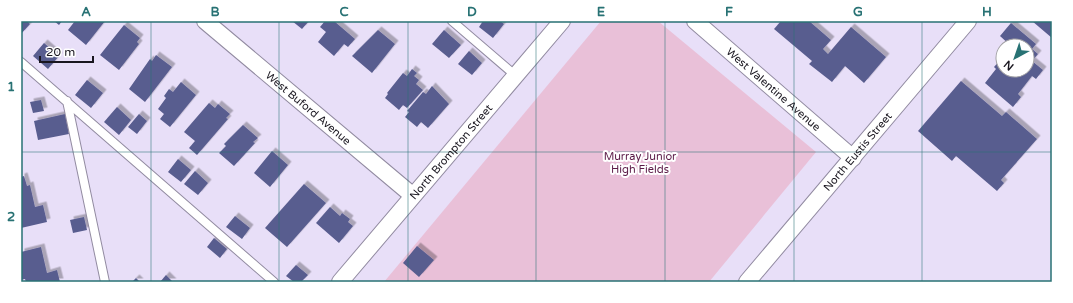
<svg xmlns="http://www.w3.org/2000/svg" width="1073" height="303" font-family="'Varela Round',sans-serif">
	<defs>
		<filter id="shadow"><feDropShadow dx="3.5" dy="-3.5" stdDeviation="0" flood-color="#0004"/></filter>
	</defs>
	<rect width="100%" height="100%" fill="#e8dff8"/>
	<path fill="#e9c0d8" d="M601,21H658L816,152L709,282H384Z"/>
	<path fill="#595d8f" filter="url(#shadow)" d="M21,21H27L30,24L21,34Z
		M54,21H62L59,25Z
		M75,21H105L86,45L68,30Z
		M292,21H309L302,29Z
		M325,21H334L355,39L348,47L344,44L334,56L318,42L326,32L320,27Z
		M483,21H500L504,24L493,38L479,27Z
		M781,21H809L831,40L823,49L828,54L851,27L886,57L864,83L845,66L832,82L809,64L812,61L774,29Z
		M1032,21H1052V38Z
		M1011,23L1036,44L1032,49L1038,54L1032,61L1043,70L1036,79L1032,76L1018,94L1021,97L1013,107L985,83L996,69L994,67L1001,59L1003,70H1027V46H1011L1000,36Z
		M124,25L140,38L137,42L139,44L119,70L100,55Z
		M378,30L395,44L372,73L352,56Z
		M444,30L461,45L449,58L432,44Z
		M44,43L59,56L48,69L33,56Z
		M469,51L482,63L472,75L458,64Z
		M156,55L172,67L145,102L129,89L150,59L152,61Z
		M412,69L417,73L414,76L419,80L416,84L423,90L407,108L403,105L399,110L385,98L388,94L387,93L403,73L407,76Z
		M87,80L103,93L91,108L75,95Z
		M961,81L1002,116L1006,112L1037,139L1001,180L1004,183L997,191L956,156L952,161L918,131Z
		M181,82L196,95L170,127L160,119L164,114L158,109L166,98L164,96L169,89L173,92Z
		M432,86L449,104L428,128L421,122L417,127L405,117L409,112L407,111L423,92L426,94Z
		M41,100L44,111L33,113L30,102Z
		M209,103L215,108L218,104L230,114L226,118L228,119L197,155L189,148L195,141L184,132Z
		M117,107L131,120L119,135L104,122Z
		M65,114L69,134L38,140L34,121Z
		M139,114L147,121L137,134L128,127Z
		M243,125L258,138L253,142L255,143L234,166L219,153L226,146L224,144Z
		M272,151L288,165L270,187L254,173Z
		M178,159L191,170L181,182L168,172Z
		M195,171L208,183L198,195L184,184Z
		M24,176L27,186L30,185L35,207L43,205L47,222L21,228V177Z
		M304,184L326,203L287,247L265,228Z
		M330,207L340,216L342,213L350,219L348,222L353,226L339,243L316,223Z
		M235,216L250,228L242,239L226,227Z
		M84,217L87,230L73,233L70,220Z
		M214,238L227,249L220,258L207,247Z
		M417,246L434,260L419,277L403,263Z
		M41,247L47,273L57,270L60,282H26L25,279L21,280V252Z
		M296,265L308,275L301,282H294L286,276Z
		M166,275L173,282H160Z
		M136,278L140,282H132Z"/>
	<g fill="none" stroke-linecap="round" stroke-linejoin="round">
		<defs>
			<path id="lane" d="M452,21L516,76
				M21,62L274,282
				M67,101L105,282"/>
			<g id="street">
				<path id="s1" d="M205,21L412,195"/>
				<path id="s2" d="M695,21L853,158"/>
				<path id="s3" d="M340,282L562,21"/>
				<path id="s4" d="M747,282L968,21"/>
			</g>
		</defs>
		<use href="#lane" stroke="#928ba1" stroke-width="10"/>
		<use href="#street" stroke="#928ba1" stroke-width="18"/>
		<use href="#lane" stroke="#fff" stroke-width="8"/>
		<use href="#street" stroke="#fff" stroke-width="16"/>
	</g>
	<path fill="none" stroke="#287274" stroke-width="1" stroke-opacity="0.55" d="M151,21V282M279,21V282M408,21V282M536,21V282M665,21V282M794,21V282M922,21V282M21,152H1052"/>
	<g text-anchor="middle" dominant-baseline="central" stroke-width="4" stroke-linejoin="round" paint-order="stroke">
		<g font-size="11" fill="#19161f" stroke="#fff">
			<text stroke="none"><textPath href="#s2" startOffset="104">West Valentine Avenue</textPath></text>
			<text stroke="none"><textPath href="#s1" startOffset="135">West Buford Avenue</textPath></text>
			<text stroke="none"><textPath href="#s3" startOffset="171">North Brompton Street</textPath></text>
			<text stroke="none"><textPath href="#s4" startOffset="171">North Eustis Street</textPath></text>
		</g>
		<g font-size="11" fill="#5b1a47" stroke="#fff">
			<text x="640" y="156">Murray Junior<tspan x="640" dy="13">High Fields</tspan></text>
		</g>
	</g>
	<rect width="1073" height="303" fill="none" stroke="#ffffff" stroke-width="44"/>
	<g transform="translate(1015 58) rotate(220)"><circle r="19" fill="#ffffff" stroke="#a3a2a5"/>
	<path d="M0-3L7 15L0 10L-7 15Z" fill="#287274"/>
	<text y="-6" font-size="11" font-weight="bold" text-anchor="middle" fill="#19161f">N</text>
	</g>
	<path d="M40 56v6h53v-6" fill="none" stroke="#19161f" stroke-width="2"/>
	<text x="46" y="56" font-size="12" fill="#19161f" stroke="#ffffff" stroke-width="3" paint-order="stroke">20 m</text>
	<rect x="22" y="22" width="1029" height="259" fill="none" stroke="#287274" stroke-width="1.5"/>
	<g font-size="13" text-anchor="middle" font-weight="bold" fill="#287274">
		<text x="86" y="16">A</text>
		<text x="215" y="16">B</text>
		<text x="344" y="16">C</text>
		<text x="472" y="16">D</text>
		<text x="601" y="16">E</text>
		<text x="729" y="16">F</text>
		<text x="858" y="16">G</text>
		<text x="987" y="16">H</text>
		<text x="11" y="91">1</text>
		<text x="11" y="221">2</text>
	</g>
</svg>
